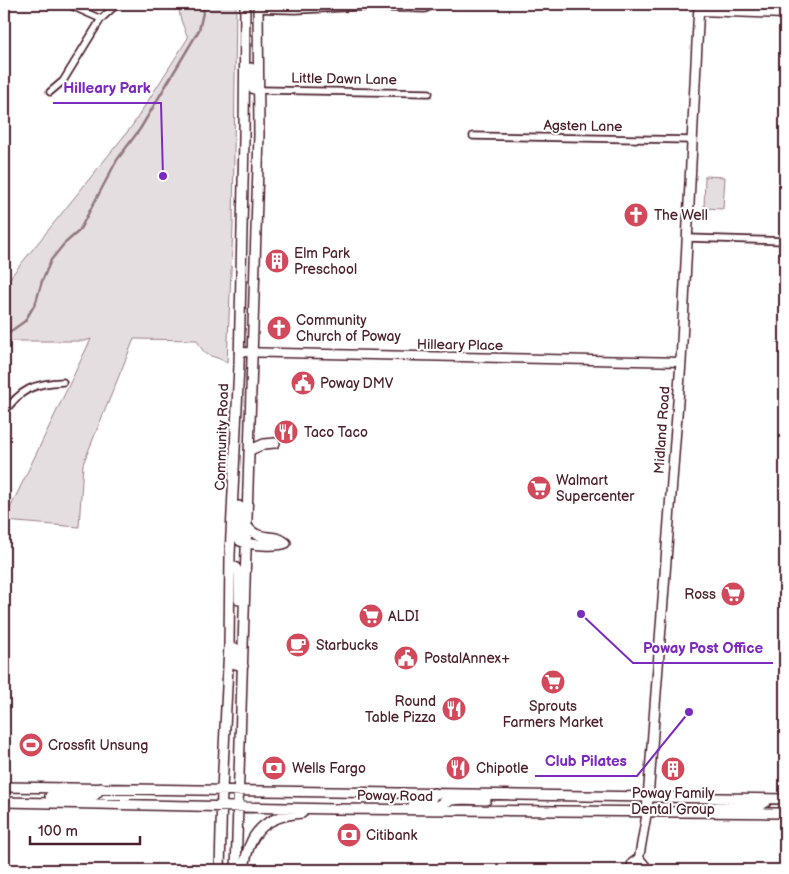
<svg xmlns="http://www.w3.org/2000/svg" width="789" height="874" font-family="'Balsamiq Sans',sans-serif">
	<rect width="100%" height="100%" fill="#fff"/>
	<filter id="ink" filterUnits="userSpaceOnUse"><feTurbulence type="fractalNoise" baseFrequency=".02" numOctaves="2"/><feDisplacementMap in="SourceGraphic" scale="10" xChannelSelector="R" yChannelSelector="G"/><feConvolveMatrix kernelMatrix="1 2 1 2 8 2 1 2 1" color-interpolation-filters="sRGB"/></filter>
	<g filter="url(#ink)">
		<path fill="#e5dee0" stroke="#987e86" d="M180,4H236L233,226L227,363C211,352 207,362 197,340L134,339L83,464L79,527L4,521L91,339L85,341H4V285L132,126L188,38C184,27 177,15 180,4Z
			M705,176L725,177L723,209L704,208Z"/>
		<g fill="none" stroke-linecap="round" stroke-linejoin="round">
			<path stroke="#91787e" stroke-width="2.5" d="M4,336L25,321L36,302L42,281L51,260L64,244L79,231L117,160L140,129L199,30L205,4"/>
			<defs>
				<path id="minor" d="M67,4L101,19
					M258,9L295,10L359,7L425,9L435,4
					M260,90L429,93
					M50,92L63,81L101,19L117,4
					M473,136L692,140
					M688,238L785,241
					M4,413C20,389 35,383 63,382"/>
				<path id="tertiary" d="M699,11L785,14
					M239,352L681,362
					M639,858L645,865V870
					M632,870V863L639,858L647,812"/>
				<path id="secondary" d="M647,812L681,362L699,4"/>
				<path id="primary" d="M251,68L252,87L254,89L260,90
					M250,450L264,444L275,443
					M239,506L238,533L240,541C249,545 277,547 286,543
					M247,526C259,543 274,532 286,543
					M230,567H235L239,573V600
					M235,648V664L243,666
					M4,787L785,799
					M50,796H91L95,795L101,788
					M4,802L334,809L785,813
					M413,804C422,804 432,804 434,793
					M708,809C725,803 756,811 766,802L767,799
					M432,810C446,795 468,800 486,800
					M220,870L222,790L229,645L230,555L239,365L244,138L245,4
					M236,870L259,135L258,4
					M244,870C248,833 264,816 302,813"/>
			</defs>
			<use href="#minor" stroke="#4a1f2b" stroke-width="9"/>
			<use href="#tertiary" stroke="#4a1f2b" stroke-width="11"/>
			<use href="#secondary" stroke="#4a1f2b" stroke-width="12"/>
			<use href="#primary" stroke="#4a1f2b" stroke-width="12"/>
			<use href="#minor" stroke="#fff" stroke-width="5.5"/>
			<use href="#tertiary" stroke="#fff" stroke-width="8"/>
			<use href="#secondary" stroke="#fff" stroke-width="9"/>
			<use href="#primary" stroke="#fff" stroke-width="9"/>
		</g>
	</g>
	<defs>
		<symbol id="church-disc" viewBox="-11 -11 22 22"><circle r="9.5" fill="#d1495b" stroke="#fff"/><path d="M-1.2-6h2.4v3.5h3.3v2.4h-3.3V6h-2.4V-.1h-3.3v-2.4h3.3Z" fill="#fff"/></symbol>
		<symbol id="building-disc" viewBox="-11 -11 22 22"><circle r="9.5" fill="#d1495b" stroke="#fff"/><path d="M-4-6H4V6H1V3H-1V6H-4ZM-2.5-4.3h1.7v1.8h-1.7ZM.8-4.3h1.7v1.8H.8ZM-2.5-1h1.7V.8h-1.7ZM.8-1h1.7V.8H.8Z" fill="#fff"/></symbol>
		<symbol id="civic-disc" viewBox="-11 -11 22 22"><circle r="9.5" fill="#d1495b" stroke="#fff"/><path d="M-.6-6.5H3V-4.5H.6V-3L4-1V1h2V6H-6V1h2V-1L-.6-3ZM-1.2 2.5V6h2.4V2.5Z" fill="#fff"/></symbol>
		<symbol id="restaurant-disc" viewBox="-11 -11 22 22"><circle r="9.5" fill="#d1495b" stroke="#fff"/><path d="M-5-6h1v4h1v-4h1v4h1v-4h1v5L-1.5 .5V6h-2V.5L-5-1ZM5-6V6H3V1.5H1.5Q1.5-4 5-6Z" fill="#fff"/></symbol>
		<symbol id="supermarket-disc" viewBox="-11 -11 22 22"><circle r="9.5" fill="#d1495b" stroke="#fff"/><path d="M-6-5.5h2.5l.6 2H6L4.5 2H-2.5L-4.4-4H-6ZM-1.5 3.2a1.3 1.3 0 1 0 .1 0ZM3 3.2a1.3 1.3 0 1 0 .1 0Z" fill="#fff"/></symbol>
		<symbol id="cafe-disc" viewBox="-11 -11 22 22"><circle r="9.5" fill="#d1495b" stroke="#fff"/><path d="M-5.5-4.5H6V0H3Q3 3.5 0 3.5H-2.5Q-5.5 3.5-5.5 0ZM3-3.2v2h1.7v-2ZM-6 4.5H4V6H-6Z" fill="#fff"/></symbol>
		<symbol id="stadium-disc" viewBox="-11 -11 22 22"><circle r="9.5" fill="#d1495b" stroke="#fff"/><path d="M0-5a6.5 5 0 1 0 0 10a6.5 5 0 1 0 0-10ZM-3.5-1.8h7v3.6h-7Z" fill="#fff"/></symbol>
		<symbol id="bank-disc" viewBox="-11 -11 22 22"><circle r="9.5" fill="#d1495b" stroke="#fff"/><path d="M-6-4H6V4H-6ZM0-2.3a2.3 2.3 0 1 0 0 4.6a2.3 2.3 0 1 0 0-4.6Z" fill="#fff"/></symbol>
	</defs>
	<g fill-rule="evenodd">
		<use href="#church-disc" x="622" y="201" width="28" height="28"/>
		<use href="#building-disc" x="263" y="247" width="28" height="28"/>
		<use href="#church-disc" x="265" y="314" width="28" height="28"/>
		<use href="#civic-disc" x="289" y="369" width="28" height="28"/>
		<use href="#restaurant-disc" x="272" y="418" width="28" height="28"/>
		<use href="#supermarket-disc" x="525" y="474" width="28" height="28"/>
		<use href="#supermarket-disc" x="719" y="580" width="28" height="28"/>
		<use href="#supermarket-disc" x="357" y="602" width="28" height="28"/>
		<use href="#cafe-disc" x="284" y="631" width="28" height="28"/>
		<use href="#civic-disc" x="392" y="644" width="28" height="28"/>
		<use href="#supermarket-disc" x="539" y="668" width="28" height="28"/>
		<use href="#restaurant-disc" x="440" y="695" width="28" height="28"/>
		<use href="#stadium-disc" x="17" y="731" width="28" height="28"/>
		<use href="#bank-disc" x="260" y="754" width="28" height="28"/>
		<use href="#restaurant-disc" x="444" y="754" width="28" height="28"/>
		<use href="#building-disc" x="659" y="755" width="28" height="28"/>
		<use href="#bank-disc" x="335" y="821" width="28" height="28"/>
	</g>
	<g text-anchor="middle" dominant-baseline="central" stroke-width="4" stroke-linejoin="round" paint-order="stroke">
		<g font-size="14" fill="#4a1f2b" stroke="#fff">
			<text transform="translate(344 79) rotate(1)">Little Dawn Lane</text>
			<text transform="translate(583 126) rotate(1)">Agsten Lane</text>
			<text transform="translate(460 345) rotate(1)">Hilleary Place</text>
			<text transform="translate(662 430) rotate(-86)">Midland Road</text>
			<text transform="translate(222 437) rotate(-88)">Community Road</text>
			<text transform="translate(395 796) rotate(1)">Poway Road</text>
		</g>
		<g font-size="14" fill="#4a1f2b" stroke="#fff" text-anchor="start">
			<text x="654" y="215">The Well</text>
			<text x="294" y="253">Elm Park<tspan x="294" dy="16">Preschool</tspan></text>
			<text x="296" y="320">Community<tspan x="296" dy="16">Church of Poway</tspan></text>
			<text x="320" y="383">Poway DMV</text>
			<text x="304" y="432">Taco Taco</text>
			<text x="556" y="480">Walmart<tspan x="556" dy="16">Supercenter</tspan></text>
			<text x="716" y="594" text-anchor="end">Ross</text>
			<text x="388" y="616">ALDI</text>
			<text x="316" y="645">Starbucks</text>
			<text x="424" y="658">PostalAnnex+</text>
			<text x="436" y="701" text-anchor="end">Round<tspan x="436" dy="16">Table Pizza</tspan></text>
			<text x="553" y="706" text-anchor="middle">Sprouts<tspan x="553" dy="16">Farmers Market</tspan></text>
			<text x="48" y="745">Crossfit Unsung</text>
			<text x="292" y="768">Wells Fargo</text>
			<text x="476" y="768">Chipotle</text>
			<text x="673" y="793" text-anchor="middle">Poway Family<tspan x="673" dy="16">Dental Group</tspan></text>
			<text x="366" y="835">Citibank</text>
		</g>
	</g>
	<path fill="none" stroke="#7b2cbf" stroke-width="2" d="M163 176L161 103H53M581 614L633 663H773M689 712L637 776H535"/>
	<g fill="#7b2cbf" stroke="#fff" stroke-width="2">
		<circle cx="163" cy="176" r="5"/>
		<circle cx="581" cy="614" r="5"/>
		<circle cx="689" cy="712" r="5"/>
	</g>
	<g font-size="15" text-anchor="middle" font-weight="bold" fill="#7b2cbf" stroke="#fff" stroke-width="4" stroke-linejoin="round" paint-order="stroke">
		<text x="107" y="93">Hilleary Park</text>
		<text x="703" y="653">Poway Post Office</text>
		<text x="586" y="766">Club Pilates</text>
	</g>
	<rect width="789" height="874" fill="none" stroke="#fff" stroke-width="20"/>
	<rect x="10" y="10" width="769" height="854" fill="none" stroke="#4a1f2b" stroke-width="2" filter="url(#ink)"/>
	<path d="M30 836v8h110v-8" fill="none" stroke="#4a1f2b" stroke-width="2.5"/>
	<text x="38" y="836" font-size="15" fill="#4a1f2b" stroke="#ffffff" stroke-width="4" paint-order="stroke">100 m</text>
</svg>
